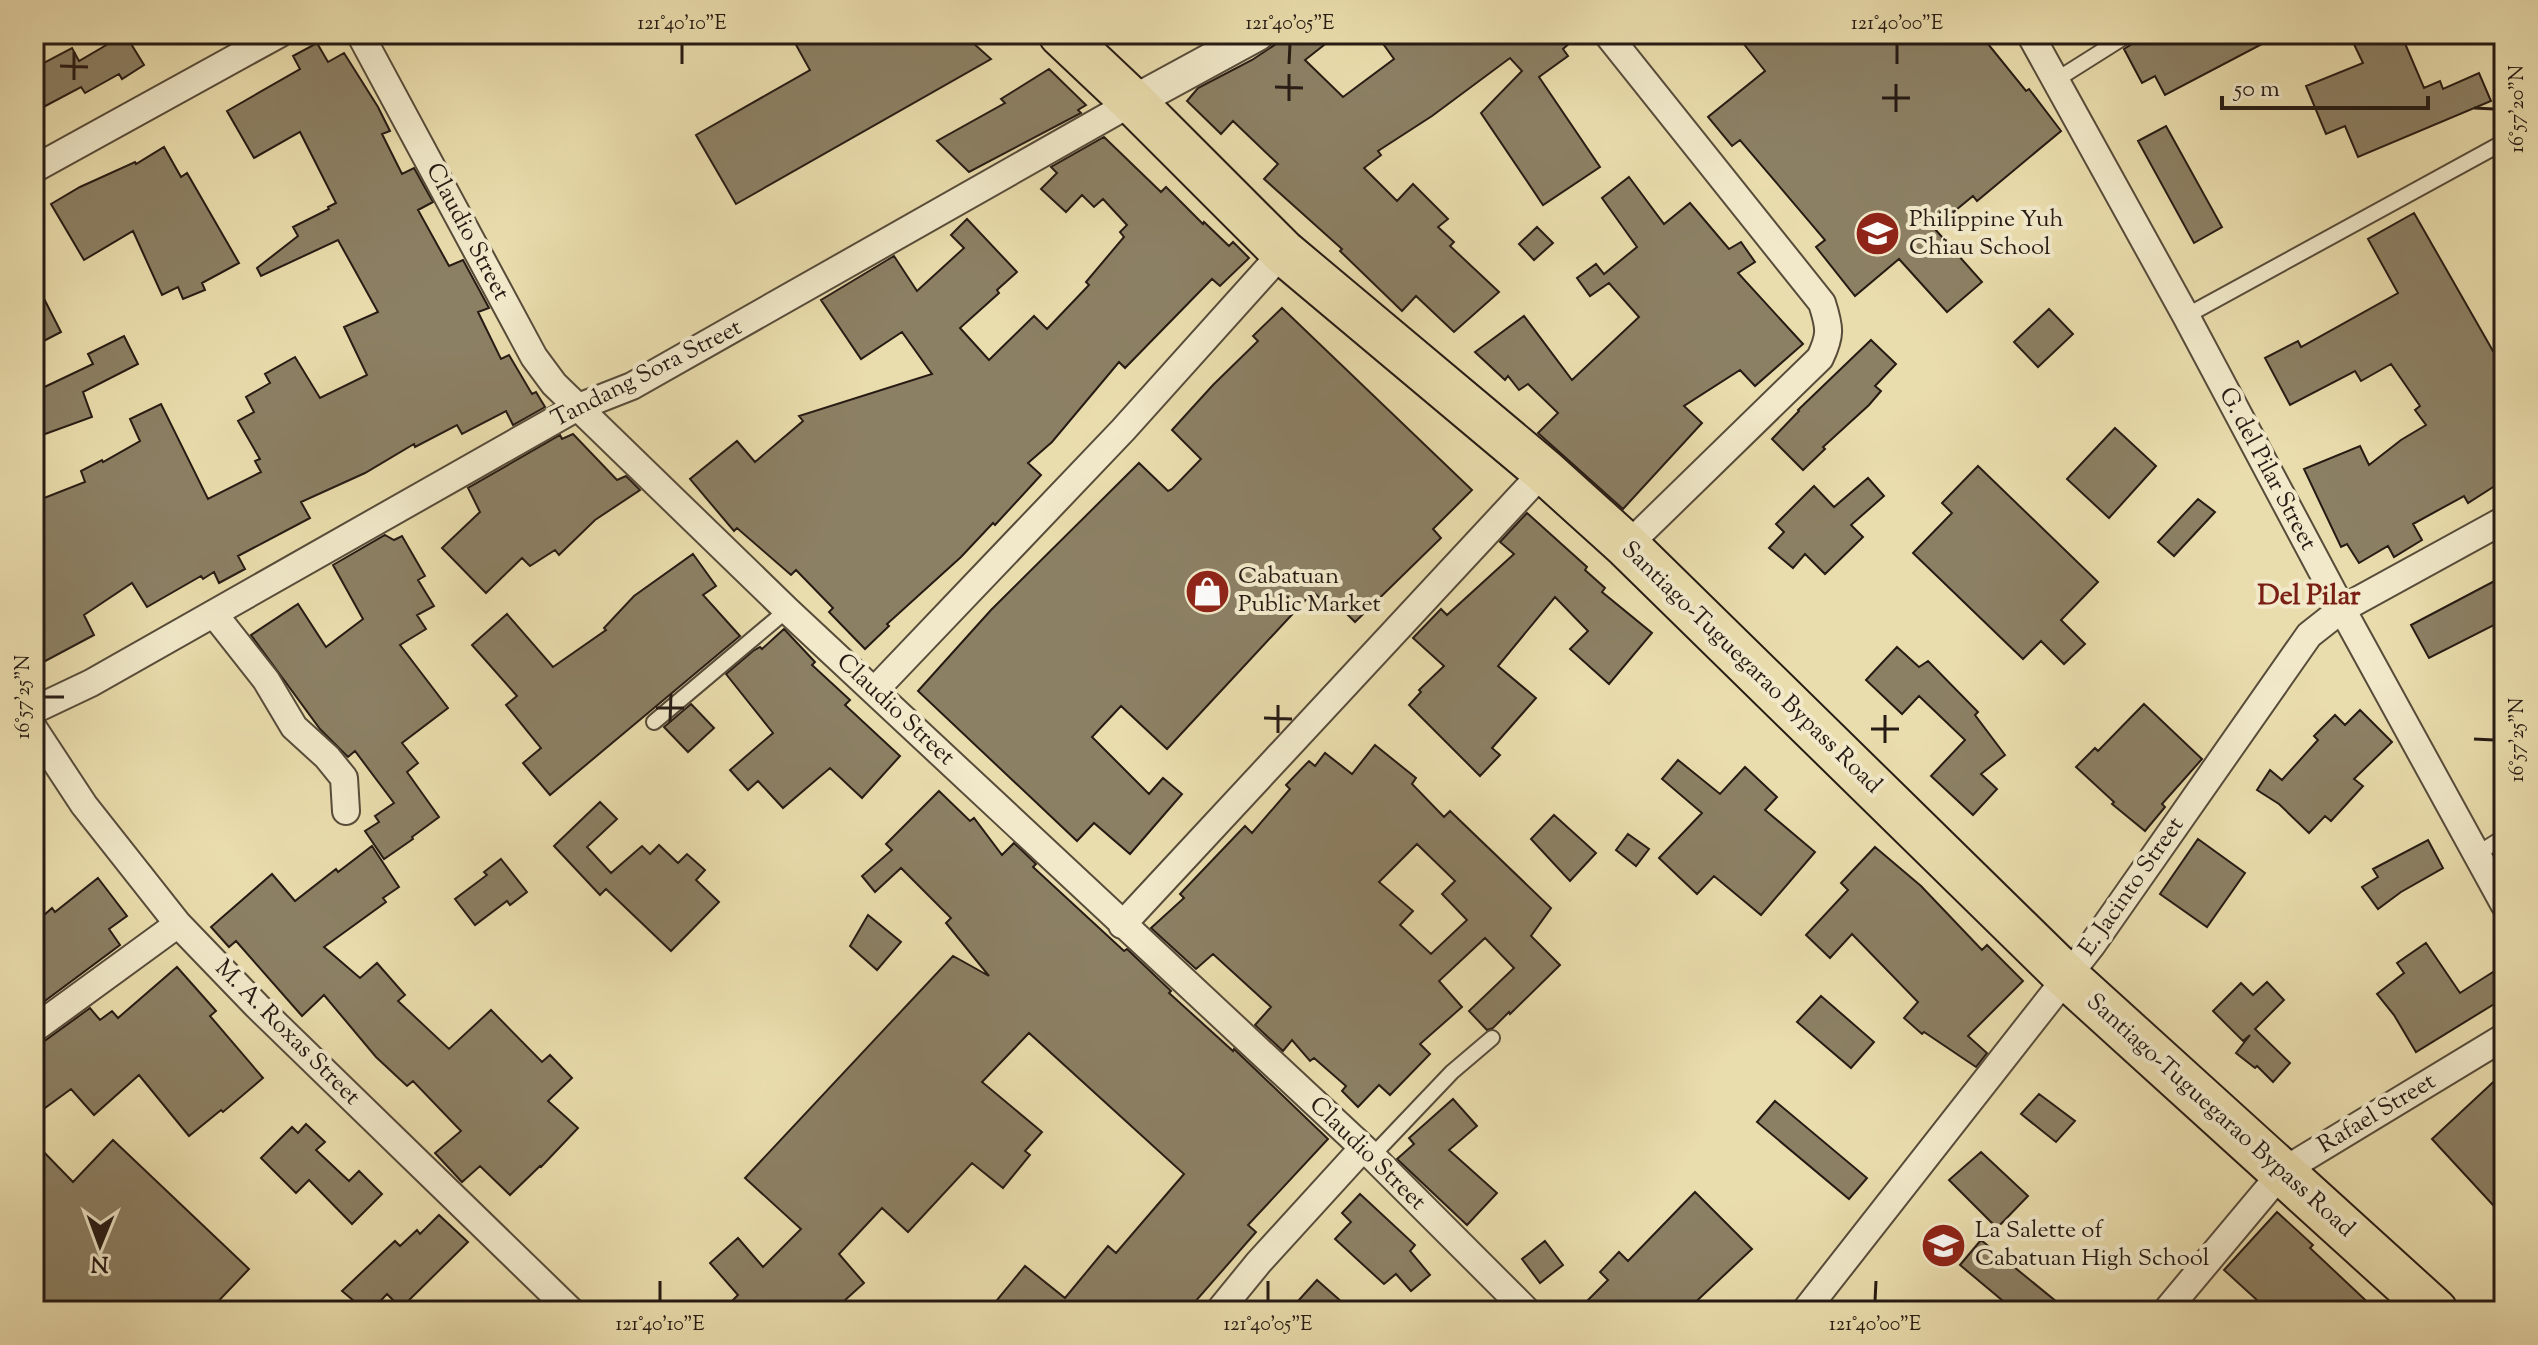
<svg xmlns="http://www.w3.org/2000/svg" width="2538" height="1345" font-family="'Sorts Mill Goudy',serif">
	<rect width="100%" height="100%" fill="#eaddad"/>
	<filter id="stains"><feTurbulence type="fractalNoise" baseFrequency=".0025" numOctaves="4"/><feColorMatrix values="0 0 0 0 .2 0 0 0 0 .09 0 0 0 0 .02 0 0 0 .5 -.17"/></filter>
	<radialGradient id="worn" r=".72"><stop offset=".6" stop-color="#630" stop-opacity="0"/><stop offset="1" stop-color="#630" stop-opacity=".3"/></radialGradient>
	<path fill="#8c8064" stroke="#261b14" stroke-width="2" fill-rule="evenodd" d="M125,34L144,65L122,79L119,74L85,93L81,87L34,112V68L72,48L79,61Z
		M790,34H963L991,59L736,204L696,135L810,70Z
		M1291,34H1338L1305,60L1343,97L1394,59L1376,34H1580L1563,49L1568,56L1539,77L1600,167L1543,205L1481,113L1522,71L1510,58L1432,116L1378,151L1381,155L1364,168L1397,201L1413,184L1448,219L1438,227L1454,242L1450,246L1499,292L1454,332L1416,296L1402,311L1340,251L1342,249L1264,179L1278,164L1233,121L1221,134L1187,101L1198,88L1252,60Z
		M1736,34H1980L2026,91L2029,89L2061,131L1977,201L1973,196L1934,228L1982,282L1947,312L1899,259L1855,296L1816,247L1825,240L1740,140L1732,146L1708,117L1765,71Z
		M2139,34H2281L2165,95L2155,76L2142,83L2124,49L2135,42Z
		M2367,34H2401L2424,88L2440,81L2443,89L2479,73L2491,101L2358,157L2345,126L2326,134L2306,86L2363,63L2352,40Z
		M317,43L328,62L344,53L378,107L390,131L382,134L402,174L414,168L433,202L418,210L449,266L463,260L489,308L478,312L501,359L509,355L532,394L536,392L545,407L513,425L506,411L462,434L457,425L415,447L414,444L365,473L301,502L310,518L238,556L245,569L219,583L214,572L203,579L201,576L147,607L132,583L84,615L94,635L34,667V502L85,482L81,471L102,460L103,462L140,441L130,419L161,404L208,499L261,472L255,461L260,459L238,421L254,412L246,397L270,383L265,374L295,357L320,398L367,375L344,327L378,312L338,240L261,276L257,268L298,236L293,227L329,209L328,207L336,203L300,132L254,158L227,111L300,69L293,56Z
		M1049,69L1086,105L1078,110L1081,113L969,172L937,141L1005,103L1001,99Z
		M2166,126L2222,227L2194,243L2138,141Z
		M1104,137L1161,192L1166,187L1203,224L1204,222L1229,246L1233,242L1249,258L1220,286L1212,279L1125,368L1119,362L1052,442L1028,463L1041,475L995,525L993,523L961,557L887,624L889,626L865,649L829,612L833,608L796,570L791,575L737,528L734,531L690,479L737,441L755,462L803,421L799,416L932,374L902,332L861,359L821,300L894,256L917,291L964,248L951,235L967,219L1017,272L997,290L999,293L960,328L989,360L1034,316L1047,329L1089,285L1086,282L1124,237L1120,232L1127,225L1103,199L1094,207L1082,195L1066,212L1041,189L1057,173L1051,167Z
		M164,147L181,177L187,173L239,263L202,283L205,290L183,299L178,287L162,295L133,231L84,260L51,204L80,187L135,162L136,164Z
		M1629,177L1664,224L1690,203L1729,249L1741,242L1755,262L1738,273L1803,344L1755,386L1740,370L1684,406L1702,423L1623,509L1538,433L1558,413L1528,384L1519,390L1508,376L1505,380L1475,352L1524,316L1572,380L1639,317L1609,283L1590,296L1577,278L1596,264L1604,274L1637,247L1602,198Z
		M2414,213L2493,351L2504,347V480L2468,503L2464,496L2413,524L2422,540L2394,557L2388,546L2359,563L2347,544L2341,547L2304,469L2360,446L2369,465L2401,440L2426,425L2415,410L2420,406L2391,364L2361,381L2355,371L2290,405L2265,358L2298,341L2301,347L2398,293L2368,239Z
		M1537,227L1553,243L1534,260L1519,244Z
		M34,279L61,332L34,346Z
		M1282,308L1472,490L1433,529L1441,538L1355,622L1330,597L1323,601L1313,592L1167,749L1121,706L1092,737L1149,794L1163,778L1182,794L1130,854L1094,823L1077,841L918,691L991,610L1139,463L1168,491L1172,489L1201,459L1172,430L1213,385L1258,341L1253,336Z
		M2049,309L2073,334L2038,367L2014,342Z
		M124,336L138,364L83,392L92,417L34,438V392L93,364L88,354Z
		M1871,340L1896,364L1875,386L1881,391L1869,405L1823,447L1825,449L1803,470L1772,439L1799,411L1798,410Z
		M2115,428L2156,466L2109,518L2067,479Z
		M573,434L617,480L626,476L640,490L595,520L559,555L555,550L530,566L522,558L486,593L442,548L480,512L468,488L560,435L562,439Z
		M1978,466L2098,582L2061,620L2085,644L2064,664L2041,641L2023,659L1913,553L1952,513L1942,503Z
		M1868,478L1884,496L1851,525L1863,537L1825,574L1805,554L1793,568L1769,548L1784,532L1776,524L1814,486L1834,507Z
		M2198,499L2215,512L2174,556L2158,542Z
		M1527,513L1587,567L1585,570L1605,588L1602,592L1652,633L1609,684L1570,649L1588,631L1555,597L1498,666L1536,698L1492,748L1500,755L1480,776L1409,705L1421,692L1419,690L1444,666L1413,638L1441,609L1447,615L1514,554L1500,542Z
		M385,535L394,540L402,536L425,576L418,580L434,606L417,615L426,629L400,645L448,708L402,743L418,763L407,772L439,817L412,837L413,839L384,859L365,831L379,822L375,816L394,803L355,751L348,757L320,729L251,635L298,604L326,647L363,619L333,565Z
		M693,554L716,586L703,595L740,636L550,795L523,763L541,748L506,705L517,696L472,645L507,614L553,667L606,630L604,628L634,596Z
		M2504,576V620L2429,658L2411,625Z
		M784,629L815,662L812,665L850,700L845,705L900,756L862,798L830,768L783,808L758,781L748,790L730,770L773,733L726,674L753,651L760,647L762,649Z
		M1897,647L1919,667L1928,661L1978,712L1975,715L2005,755L1981,774L1997,789L1973,815L1931,776L1965,740L1919,696L1902,714L1866,680Z
		M691,704L714,728L688,752L664,727Z
		M2144,704L2202,759L2162,804L2165,807L2145,831L2112,804L2114,802L2076,767L2095,748L2098,751Z
		M2360,710L2392,742L2354,779L2363,786L2331,821L2325,816L2309,833L2279,804L2257,790L2270,770L2282,780L2318,740L2314,736L2335,715L2345,725Z
		M1375,745L1416,778L1412,784L1444,817L1450,811L1551,908L1531,936L1560,965L1510,1014L1509,1012L1493,1028L1487,1030L1469,1011L1514,968L1485,938L1439,981L1462,1007L1420,1044L1430,1054L1390,1095L1379,1085L1358,1107L1342,1091L1346,1086L1314,1058L1310,1061L1292,1040L1283,1051L1255,1025L1271,1007L1213,954L1196,969L1151,928L1184,898L1180,894L1245,826L1252,833L1290,789L1286,785L1309,761L1315,766L1325,753L1352,774ZM1417,844L1455,881L1442,894L1467,920L1431,954L1400,925L1413,911L1379,882Z
		M1678,760L1720,794L1745,767L1777,797L1765,810L1815,852L1761,915L1714,876L1697,894L1659,858L1702,813L1662,779Z
		M939,791L970,821L974,818L1002,855L1014,843L1036,864L1033,867L1124,951L1127,949L1171,991L1169,993L1233,1051L1234,1049L1328,1139L1248,1225L1256,1232L1187,1311H988L1025,1266L1065,1298L1108,1246L1116,1253L1184,1174L1029,1033L982,1082L1042,1132L1025,1151L1030,1155L1003,1188L972,1163L908,1232L882,1208L839,1254L864,1283L833,1311H722L738,1295L710,1263L738,1238L763,1267L801,1229L745,1178L953,956L989,976L946,923L951,918L901,868L875,892L862,876L892,850L886,844Z
		M600,802L617,819L587,847L611,873L642,846L650,854L659,845L678,863L687,854L705,870L696,880L719,902L671,951L606,889L600,895L554,846Z
		M1554,815L1596,853L1570,881L1531,839Z
		M1628,834L1649,849L1636,866L1616,850Z
		M2198,839L2245,873L2207,927L2160,894Z
		M2428,840L2443,868L2401,892L2378,909L2362,887L2378,877L2373,869Z
		M372,846L399,887L383,898L386,902L324,947L360,978L377,963L405,995L398,1001L449,1049L491,1010L542,1062L550,1055L572,1078L548,1101L578,1128L541,1167L540,1166L510,1195L480,1166L462,1182L435,1153L461,1131L413,1081L407,1086L376,1057L324,995L302,1016L236,941L229,947L211,927L272,874L295,901L336,869L338,872Z
		M1875,847L1921,886L1982,950L1987,945L2023,981L1968,1036L1987,1053L1976,1067L1924,1032L1922,1034L1904,1018L1918,1002L1852,934L1830,958L1806,935L1848,890L1841,883Z
		M501,859L527,892L510,905L507,901L475,925L455,899L487,875L484,872Z
		M98,878L127,916L109,929L120,945L34,1009V924L52,908L55,912Z
		M868,915L901,942L877,970L850,946Z
		M2426,943L2460,993L2504,965V998L2416,1052L2394,1015L2377,994L2404,973L2397,963Z
		M177,967L216,1011L210,1016L263,1078L223,1112L221,1110L189,1136L139,1075L94,1115L71,1089L34,1116V1045L43,1042L90,1008L100,1020L112,1011L118,1018Z
		M2267,982L2284,1000L2255,1029L2290,1063L2273,1082L2257,1066L2255,1068L2236,1053L2250,1035L2243,1041L2213,1011L2241,983L2253,995Z
		M1821,996L1874,1042L1851,1068L1797,1022Z
		M2504,1072V1217L2432,1139Z
		M2039,1094L2075,1121L2056,1142L2021,1114Z
		M1453,1099L1477,1126L1449,1150L1497,1193L1467,1225L1397,1159L1414,1144L1409,1138Z
		M1775,1101L1867,1178L1849,1199L1757,1122Z
		M306,1124L325,1142L316,1150L349,1181L359,1171L382,1194L352,1224L309,1180L296,1193L261,1158L292,1127L298,1133Z
		M113,1140L249,1269L209,1311H34V1142L73,1182Z
		M1981,1152L2028,1196L1997,1228L1949,1180Z
		M1695,1192L1752,1249L1686,1311H1577L1608,1280L1600,1272L1619,1252L1628,1261Z
		M1360,1194L1415,1245L1410,1251L1430,1275L1411,1291L1396,1274L1384,1284L1335,1239L1351,1222L1342,1213Z
		M2277,1212L2313,1245L2310,1248L2377,1311H2269L2224,1270Z
		M439,1215L468,1242L401,1308L387,1294L371,1311H366L342,1291L395,1241L400,1246L417,1230L420,1234Z
		M1981,1240L2068,1311H2015L1960,1265Z
		M1545,1241L1563,1265L1540,1283L1522,1259Z
		M1317,1280L1352,1311H1289Z"/>
	<g fill="none" stroke-linecap="round" stroke-linejoin="round">
		<defs>
			<path id="service" d="M2056,80L2129,34
				M2186,316L2504,142
				M654,722L787,610
				M2477,854L2504,837
				M1372,1156L1452,1072L1492,1038"/>
			<path id="minor" d="M360,34L534,357L554,384L787,610L1372,1156L1527,1311
				M1607,34L1822,303C1830,328 1831,335 1820,358L1627,546
				M2030,34L2186,316L2342,609L2504,904
				M34,169L279,34
				M214,614L266,680L294,727L327,757L344,778L346,811
				M875,690L1123,430L1283,252
				M34,710L91,683L576,408L632,386L1133,102
				M34,729L84,805L178,924L257,1006L571,1311
				M1122,925L1544,471
				M34,1029L178,924
				M1219,1311L1259,1262L1363,1148
				M1805,1311L2092,945L2309,635L2342,609L2504,520
				M2166,1311L2283,1171L2504,1037"/>
			<path id="tertiary" d="M1133,102L1258,34"/>
			<path id="trunk" d="M1061,34L1133,102L1283,252L1544,471L1627,546L2067,977L2435,1311"/>
		</defs>
		<use href="#service" stroke="#574c3a" stroke-width="18"/>
		<use href="#minor" stroke="#574c3a" stroke-width="30"/>
		<use href="#tertiary" stroke="#574c3a" stroke-width="36"/>
		<use href="#trunk" stroke="#261b14" stroke-width="48"/>
		<use href="#service" stroke="#f1e9ca" stroke-width="14"/>
		<use href="#minor" stroke="#f1e9ca" stroke-width="26"/>
		<use href="#tertiary" stroke="#f1e9ca" stroke-width="32"/>
		<use href="#trunk" stroke="#eaddad" stroke-width="44"/>
	</g>
	<path fill="none" stroke="#261b14" stroke-width="3" d="M682,64V44M1289,64L1290,44M1897,64V44M60,66L88,67M74,80V52M1275,87L1303,88M1882,98H1910M1289,101V74M2474,108L2494,109M1896,112V84M44,697H64M656,708H684M1264,718L1292,719M670,722L671,694M1871,729H1899M1278,733V705M2474,739L2494,740M1885,743V715M660,1301V1281M1268,1301V1281M1875,1301L1876,1281"/>
	<defs>
		<symbol id="school-disc" viewBox="-11 -11 22 22"><circle r="9.5" fill="#8f2418" stroke="#f1e9ca"/><path d="M0-5L7-2L0 1L-7-2ZM-4 1L0 2.5L4 1V4Q0 6-4 4Z" fill="#fff"/></symbol>
		<symbol id="shop-disc" viewBox="-11 -11 22 22"><circle r="9.5" fill="#8f2418" stroke="#f1e9ca"/><path d="M-5-2.5h2.3a2.7 3.5 0 0 1 5.4 0H5L5.5 6h-11ZM-1.5-2.5h3a1.5 2.3 0 0 0-3 0Z" fill="#fff"/></symbol>
		<symbol id="university-disc" viewBox="-11 -11 22 22"><circle r="9.5" fill="#8f2418" stroke="#f1e9ca"/><path d="M0-5L7-2L0 1L-7-2ZM-4 1L0 2.5L4 1V4Q0 6-4 4Z" fill="#fff"/></symbol>
	</defs>
	<g fill-rule="evenodd">
		<use href="#school-disc" x="1852" y="208" width="51" height="51"/>
		<use href="#shop-disc" x="1182" y="566" width="51" height="51"/>
		<use href="#university-disc" x="1918" y="1220" width="51" height="51"/>
	</g>
	<g text-anchor="middle" dominant-baseline="central" stroke-width="8" stroke-linejoin="round" paint-order="stroke">
		<g font-size="24" fill="#261b14" stroke="#f1e9ca" text-anchor="start">
			<text x="1909" y="220">Philippine Yuh<tspan x="1909" dy="28">Chiau School</tspan></text>
			<text x="1238" y="577">Cabatuan<tspan x="1238" dy="28">Public Market</tspan></text>
			<text x="1975" y="1231">La Salette of<tspan x="1975" dy="28">Cabatuan High School</tspan></text>
		</g>
		<g font-size="24" fill="#261b14" stroke="#f1e9ca">
			<text transform="translate(467 232) rotate(62)">Claudio Street</text>
			<text transform="translate(647 374) rotate(-27)">Tandang Sora Street</text>
			<text transform="translate(2267 469) rotate(62)">G. del Pilar Street</text>
			<text transform="translate(1751 668) rotate(44)">Santiago-Tuguegarao Bypass Road</text>
			<text transform="translate(895 710) rotate(43)">Claudio Street</text>
			<text transform="translate(2132 887) rotate(-55)">E. Jacinto Street</text>
			<text transform="translate(287 1033) rotate(45)">M. A. Roxas Street</text>
			<text transform="translate(2377 1114) rotate(-31)">Rafael Street</text>
			<text transform="translate(2220 1116) rotate(42)">Santiago-Tuguegarao Bypass Road</text>
			<text transform="translate(1367 1154) rotate(44)">Claudio Street</text>
		</g>
		<g font-size="28" font-weight="bold" fill="#7a1f14" stroke="#f1e9ca">
			<text x="2309" y="597">Del Pilar</text>
		</g>
	</g>
	<rect width="2538" height="1345" fill="none" stroke="#eaddad" stroke-width="88"/>
	<g transform="translate(100 1245) rotate(181)" stroke="#f1e9ca" stroke-width="6" paint-order="stroke">
	<path d="M0-6L14 30L0 20L-14 30Z" fill="#261b14"/>
	<text y="-12" font-size="22" font-weight="bold" text-anchor="middle" fill="#261b14">N</text>
	</g>
	<path d="M2222 96v12h206v-12" fill="none" stroke="#261b14" stroke-width="4"/>
	<text x="2234" y="96" font-size="24" fill="#261b14" stroke="#f1e9ca" stroke-width="6" paint-order="stroke">50 m</text>
	<rect x="44" y="44" width="2450" height="1257" fill="none" stroke="#261b14" stroke-width="3"/>
	<g font-size="20" text-anchor="middle" fill="#261b14">
		<text x="682" y="29">121°40'10"E</text>
		<text x="1290" y="29">121°40'05"E</text>
		<text x="1897" y="29">121°40'00"E</text>
		<text transform="translate(2516 109) rotate(-90)" y="7">16°57'20"N</text>
		<text transform="translate(22 697) rotate(-90)" y="7">16°57'25"N</text>
		<text transform="translate(2516 740) rotate(-90)" y="7">16°57'25"N</text>
		<text x="660" y="1330">121°40'10"E</text>
		<text x="1268" y="1330">121°40'05"E</text>
		<text x="1875" y="1330">121°40'00"E</text>
	</g>
	<rect width="100%" height="100%" filter="url(#stains)"/>
	<rect width="100%" height="100%" fill="url(#worn)"/>
</svg>
